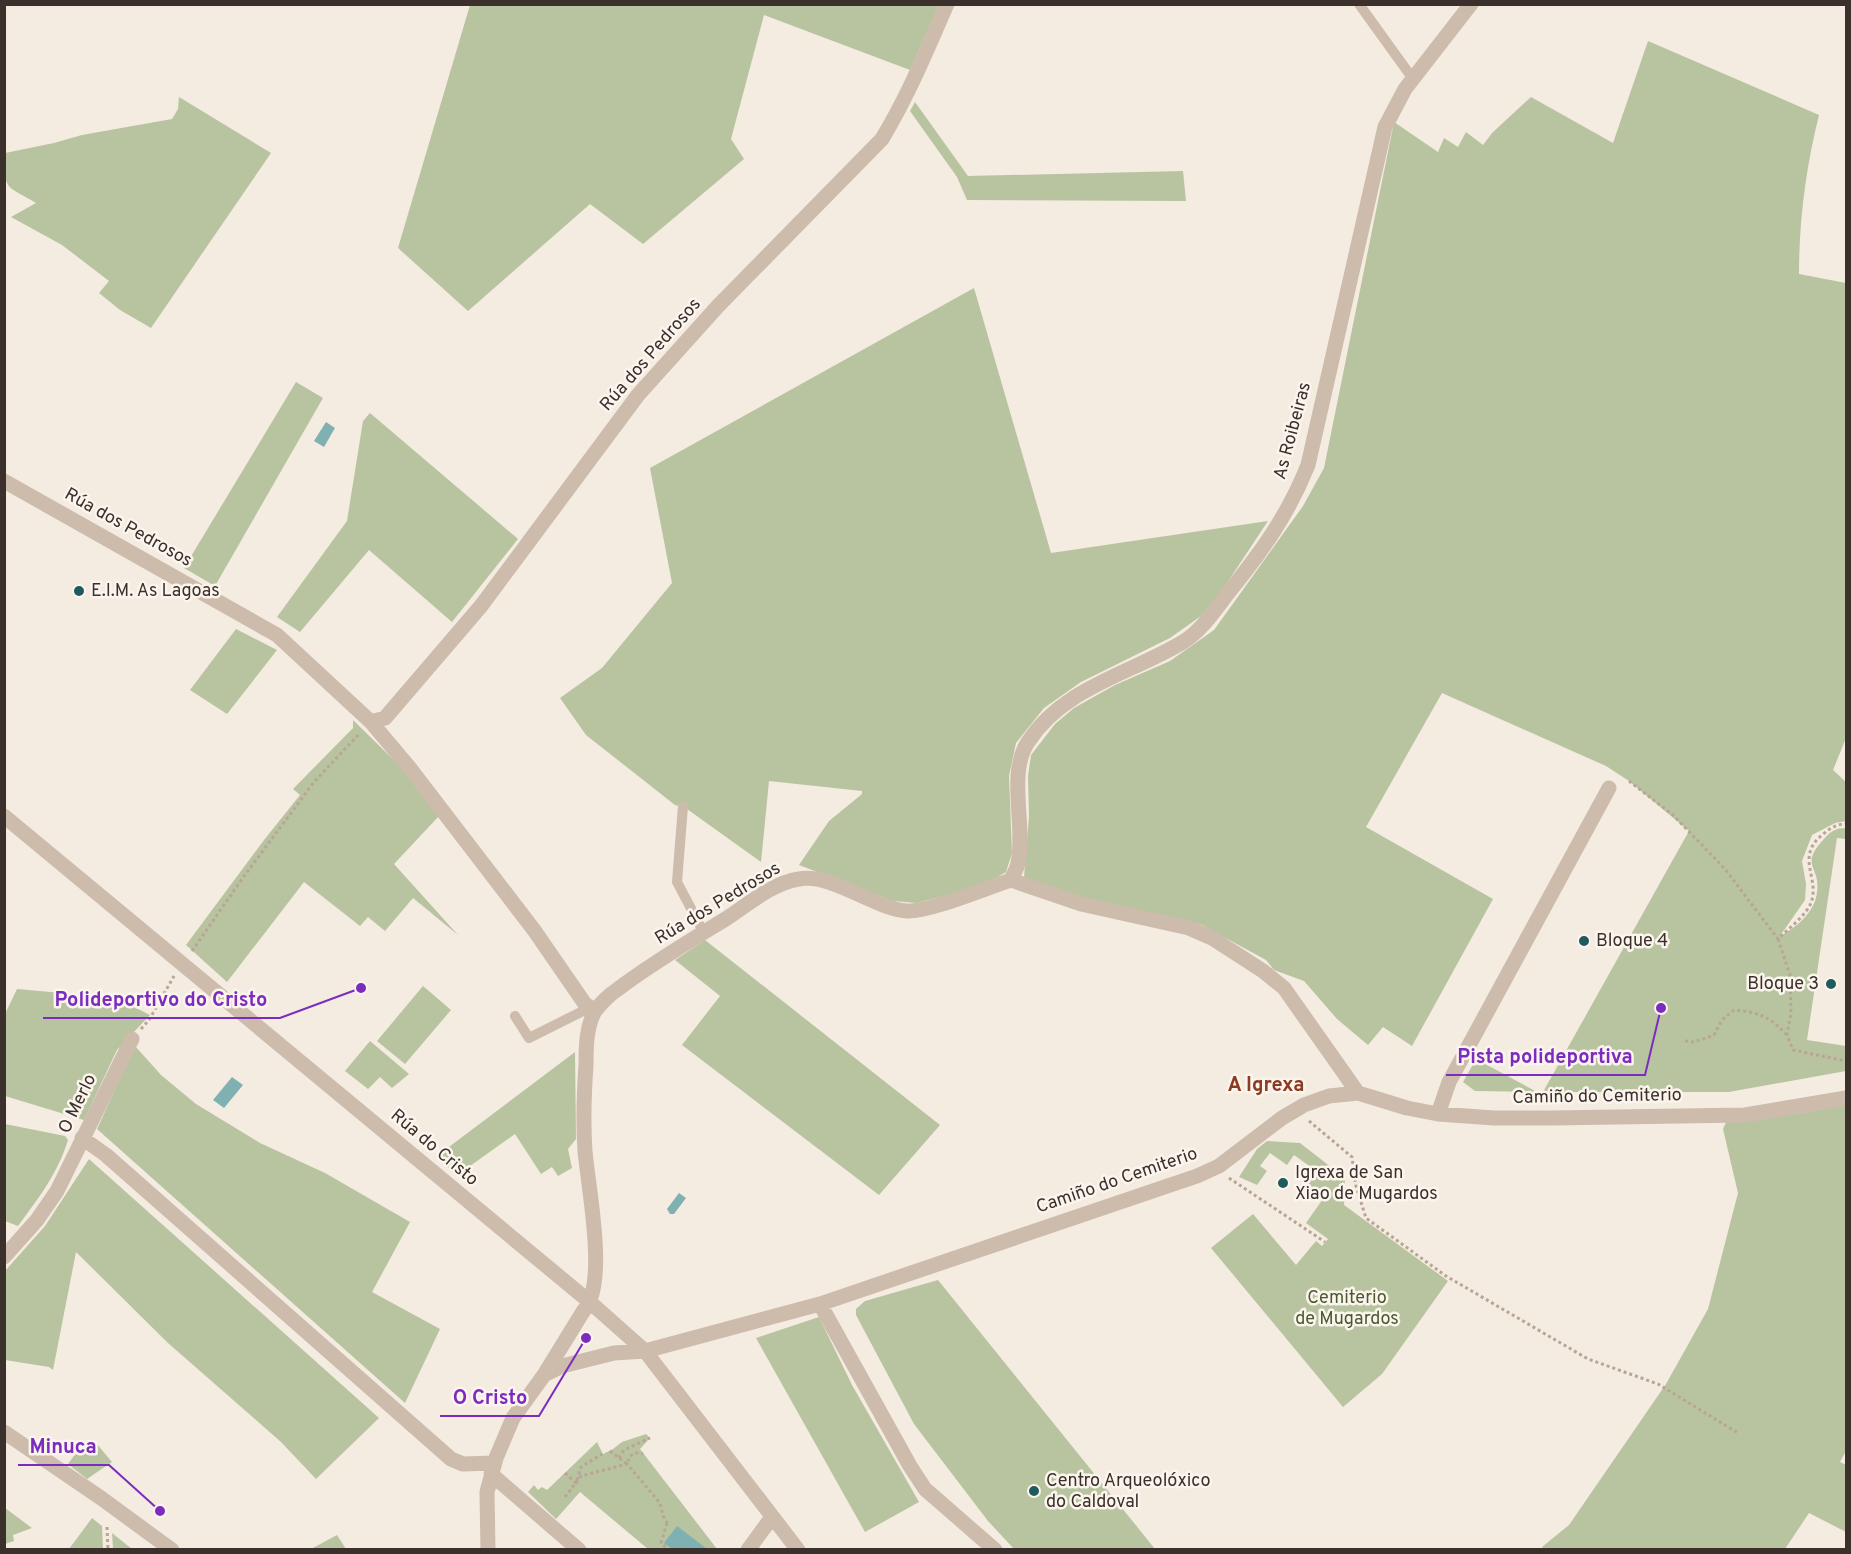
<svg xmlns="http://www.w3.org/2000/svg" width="1851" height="1554" font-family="Overpass,sans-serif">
	<rect width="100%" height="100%" fill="#f4ebe1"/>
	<path fill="#b8c4a0" d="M470,5H939L910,70L764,15L731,139L744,159L643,244L590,204L468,311L398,248Z
		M1648,41L1819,115C1806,167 1799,220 1799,274L1846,283V738L1833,770L1846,782V821L1835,823L1812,835L1802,861L1806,884L1805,900L1780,936C1797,927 1815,912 1817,892C1821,867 1799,866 1823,840C1831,831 1835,828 1846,828V839L1837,838L1807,1040L1846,1046V1071L1729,1092H1543L1689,831L1629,781L1606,766L1442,693L1366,827L1493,899L1412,1046L1383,1027L1368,1045L1337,1019L1304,981L1274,970L1266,960L1202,925L1067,896L1024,877L1029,816L1028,776L1031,755L1055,724L1074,708L1115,685L1170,661L1214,630L1303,506L1324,468L1394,122L1438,152L1444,138L1458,147L1466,132L1483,145L1492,133L1531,97L1613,143Z
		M179,97L271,153L151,328L120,310L99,293L109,281L62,245L11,217L36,203C5,184 4,192 5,153L54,143L82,135L172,119L178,109Z
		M915,102L968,176L1183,171L1186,201L967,200L957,177L910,111Z
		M974,288L1051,553L1268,521L1221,592L1201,616L1170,638L1081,682L1044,708L1016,743L1009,776L1012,853L1006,872L989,882L946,896L916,903L893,901L799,865L829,821L862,794V791L769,781L761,862L687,809L675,805L586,735L560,698L602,668L672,583L650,468Z
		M296,382L323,398L215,586L184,568Z
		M370,413L518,539L452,622L369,550L300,632L277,617L347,521L363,421Z
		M236,629L277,650L227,714L190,690Z
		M353,720L405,771L439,816L394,864L458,935L413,898L385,931L368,917L360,926L304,882L227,982L186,945L264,840L300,795L293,789L353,728Z
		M705,940L940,1125L879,1195L682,1045L720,996L675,960Z
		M423,986L451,1010L405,1064L377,1041Z
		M17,989L73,994L122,1001L150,1015L117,1050L84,1120L5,1096L4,1016Z
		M370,1041L409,1074L392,1088L380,1077L368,1089L345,1071Z
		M135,1046L161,1075L196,1104L260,1143L325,1173L410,1222L372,1292L440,1329L405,1403L97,1129Z
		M575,1052L576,1139L568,1149L572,1168L558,1176L552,1167L541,1174L515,1134L456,1176L437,1156Z
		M1476,1059L1537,1092L1475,1091L1463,1082Z
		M1846,1105V1451L1840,1462L1846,1465V1532L1809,1513L1785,1549L1544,1550L1542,1547L1569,1525L1666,1384L1708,1309L1738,1193L1723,1129L1727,1120L1801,1113Z
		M5,1124L65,1136L68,1140C58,1173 38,1199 18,1226L5,1221Z
		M1267,1141L1300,1143L1345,1178L1344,1205L1448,1281L1382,1374L1343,1407L1211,1248L1253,1214L1296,1265L1316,1241L1322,1246L1328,1239L1306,1223L1325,1196L1304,1181L1312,1168L1294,1155L1287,1165L1270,1153L1260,1166L1267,1171L1257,1185L1239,1177L1257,1149Z
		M89,1159L379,1418L316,1479L281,1442L168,1343L76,1252L53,1370L49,1367L5,1360V1271L45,1226Z
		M938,1280L1155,1549H1014L988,1521L914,1424L856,1315V1309L865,1301Z
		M819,1317L852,1385L919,1502L865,1532L756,1338Z
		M646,1434L650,1438L640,1449L717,1549H648L580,1492L556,1519L528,1492L534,1485L538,1490L542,1487L547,1490L597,1442L603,1454L613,1449L622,1442Z
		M96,1443L112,1462L87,1479L68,1464L82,1445L89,1451Z
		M5,1508L32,1528L13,1535L14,1541L5,1544Z
		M92,1518L102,1526L103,1549H69Z
		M112,1533L132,1549H113Z
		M337,1535L346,1549H311Z"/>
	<path fill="#7fb0b2" d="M326,422L335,428L324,447L314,441Z
		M232,1077L243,1085L224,1108L213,1100Z
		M679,1193L686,1198L674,1214H670L667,1209Z
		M677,1526L707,1549H672L664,1543Z"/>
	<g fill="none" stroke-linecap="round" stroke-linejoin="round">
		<path stroke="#b9a596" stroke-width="3" stroke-dasharray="3 3" stroke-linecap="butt" d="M1629,781L1673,815L1725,869L1778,939C1789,928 1803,918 1810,905C1822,880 1794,858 1822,835C1829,829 1836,824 1846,824
			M1778,939L1790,975L1791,1013L1787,1035L1793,1050L1846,1061
			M192,951L242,879L314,782L360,733
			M141,1029L149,1020L174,976
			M1685,1041L1694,1042L1714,1035L1722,1020L1734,1010C1759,1012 1770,1017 1787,1035
			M1309,1121L1352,1157L1356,1186L1366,1218L1446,1276L1588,1359L1658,1384L1738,1433
			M1229,1178L1325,1242
			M610,1451L627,1464L630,1456L636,1453L643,1454
			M619,1458L624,1450L650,1438
			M565,1473L576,1483L581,1467L602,1454
			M565,1497L581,1476L627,1464L660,1503L663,1516L669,1526
			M667,1523L661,1543L669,1550
			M107,1527L108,1550"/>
		<path stroke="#cdbbac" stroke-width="10" d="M1359,4L1413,79
			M683,806L677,882L704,933
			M515,1016L529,1038L583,1011H595"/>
		<path stroke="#cdbbac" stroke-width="15" d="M4,481L277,635L371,722L409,767L534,930L585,1004L595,1011
			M371,722L385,718L481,606L638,395L718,306L882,139C908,96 927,50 947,4
			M4,816L591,1303L645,1351L798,1550
			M1011,880C1013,875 1017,869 1018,863C1026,827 1007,773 1028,742C1064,687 1130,674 1183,642C1202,630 1215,610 1229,592C1262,551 1288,515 1308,465L1385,127L1405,89L1471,4
			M1011,880L1081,904L1189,928L1212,938L1263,971L1284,988L1358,1093
			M1438,1114L1449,1082L1609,788
			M82,1138L106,1155L451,1459L463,1464L494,1463
			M4,1257L37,1220L57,1191L132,1039
			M820,1304L910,1466L925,1489L995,1550
			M544,1375L562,1366L614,1353L645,1351L820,1304L1197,1176L1219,1166L1282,1118L1304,1105L1329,1096L1358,1093L1407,1108L1438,1114L1494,1118H1552L1745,1115L1846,1098
			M4,1432L101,1498L172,1550
			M491,1474L579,1550
			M488,1550L487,1492L496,1458L513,1418L544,1375L584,1310C608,1284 588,1187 585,1151C583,1122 584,1093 586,1065C586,1048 586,1027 595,1011C600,1004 610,994 618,989C651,964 688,942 724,920C746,906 772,883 799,879C833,873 872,908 907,911C929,912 987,888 1011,880
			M748,1550L772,1517"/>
	</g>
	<g fill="#1f5a5e" stroke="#fbf5ee" stroke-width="2">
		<circle cx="79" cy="591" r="6"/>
		<circle cx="1584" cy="941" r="6"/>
		<circle cx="1831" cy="984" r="6"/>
		<circle cx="1283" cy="1183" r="6"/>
		<circle cx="1034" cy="1491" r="6"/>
	</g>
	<g text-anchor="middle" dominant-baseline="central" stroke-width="5" stroke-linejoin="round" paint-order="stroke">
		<g font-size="18" fill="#3b302b" stroke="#fbf5ee">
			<text transform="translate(651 355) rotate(-49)">Rúa dos Pedrosos</text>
			<text transform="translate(1293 431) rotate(-75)">As Roibeiras</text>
			<text transform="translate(128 528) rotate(29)">Rúa dos Pedrosos</text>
			<text transform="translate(718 904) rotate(-31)">Rúa dos Pedrosos</text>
			<text transform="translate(1597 1097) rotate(-1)">Camiño do Cemiterio</text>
			<text transform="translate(78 1104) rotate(-64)">O Merlo</text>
			<text transform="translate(434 1148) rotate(40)">Rúa do Cristo</text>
			<text transform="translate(1117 1181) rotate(-19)">Camiño do Cemiterio</text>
		</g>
		<g font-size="18" fill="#3b302b" stroke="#fbf5ee" text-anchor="start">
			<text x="91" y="591">E.I.M. As Lagoas</text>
			<text x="1596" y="941">Bloque 4</text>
			<text x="1819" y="984" text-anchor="end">Bloque 3</text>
			<text x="1295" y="1173">Igrexa de San<tspan x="1295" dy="21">Xiao de Mugardos</tspan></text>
			<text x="1046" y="1481">Centro Arqueolóxico<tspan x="1046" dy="21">do Caldoval</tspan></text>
		</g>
		<g font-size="18" fill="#4a5a2e" stroke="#fbf5ee">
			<text x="1347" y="1298">Cemiterio<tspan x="1347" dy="21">de Mugardos</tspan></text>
		</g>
		<g font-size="20" font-weight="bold" fill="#8c3b22" stroke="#fbf5ee">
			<text x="1266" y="1086">A Igrexa</text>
		</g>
	</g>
	<path fill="none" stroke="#7b2cbf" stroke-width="2" d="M361 988L280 1018H43M1661 1008L1645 1075H1446M586 1338L539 1416H440M160 1511L109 1465H18"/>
	<g fill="#7b2cbf" stroke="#fbf5ee" stroke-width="2">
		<circle cx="361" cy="988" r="6"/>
		<circle cx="1661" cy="1008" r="6"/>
		<circle cx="586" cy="1338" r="6"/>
		<circle cx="160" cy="1511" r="6"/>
	</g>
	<g font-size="20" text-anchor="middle" font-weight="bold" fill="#7b2cbf" stroke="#fbf5ee" stroke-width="5" stroke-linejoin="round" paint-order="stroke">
		<text x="161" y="1006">Polideportivo do Cristo</text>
		<text x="1545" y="1063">Pista polideportiva</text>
		<text x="490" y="1404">O Cristo</text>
		<text x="63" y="1453">Minuca</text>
	</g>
	<rect width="1851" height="1554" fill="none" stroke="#3b302b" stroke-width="12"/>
</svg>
